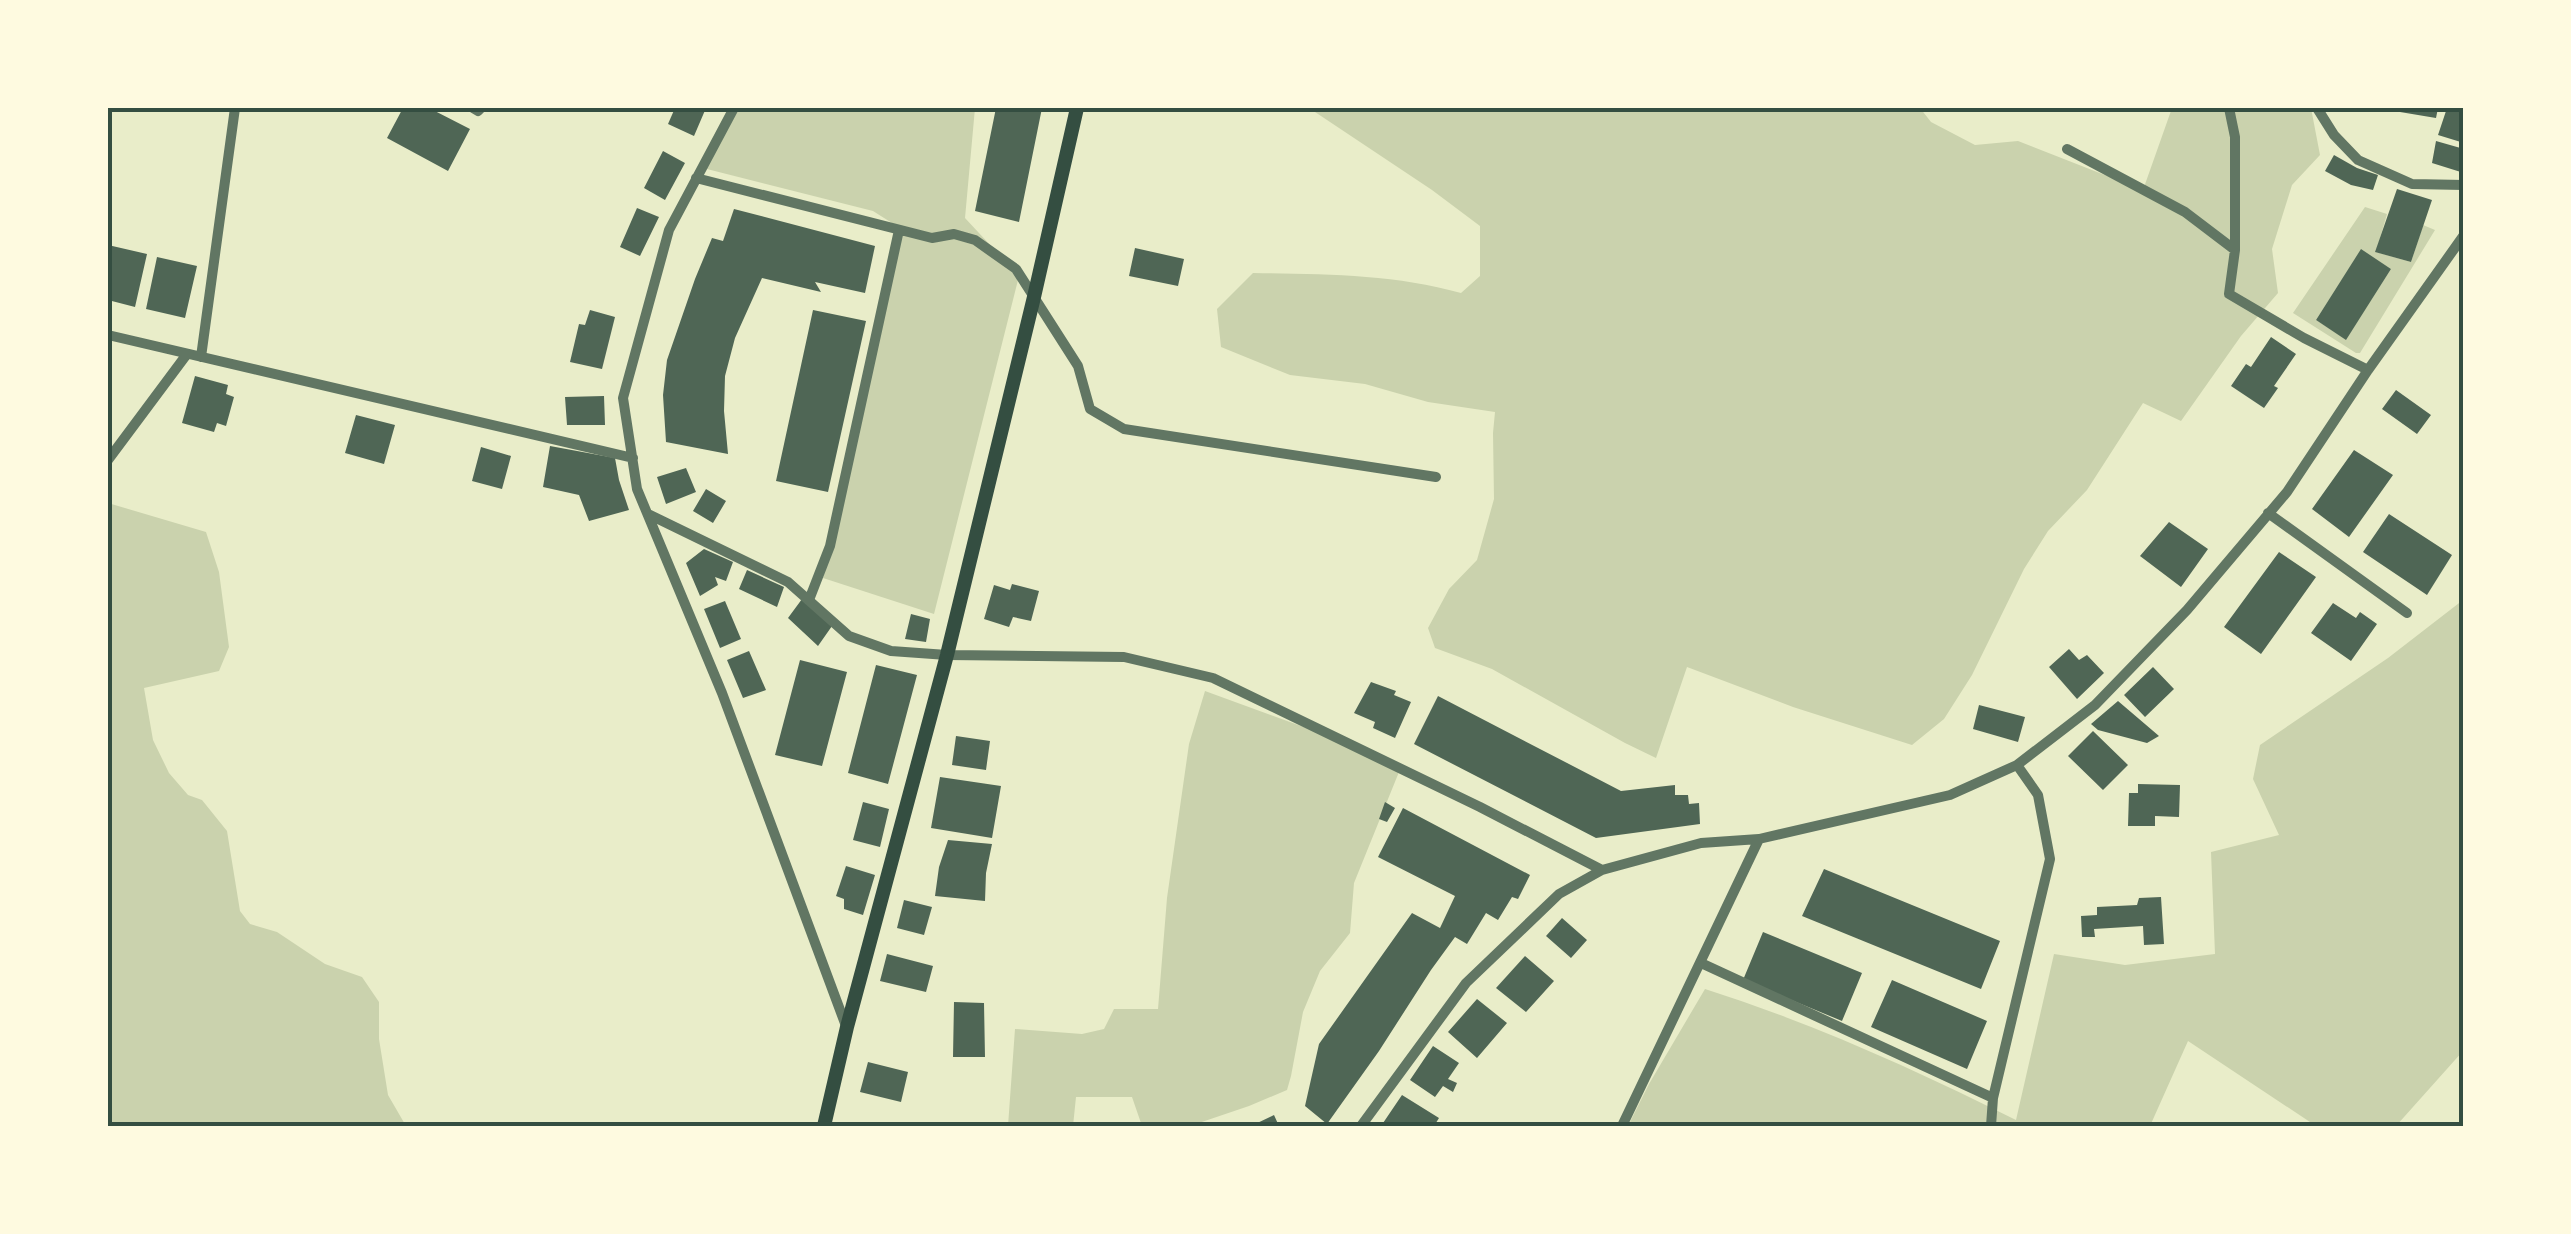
<svg xmlns="http://www.w3.org/2000/svg" width="2571" height="1234" font-family="Commissioner,sans-serif">
	<rect width="100%" height="100%" fill="#e9edc9"/>
	<path fill="#cad2ad" fill-rule="evenodd" d="M728,108H975L965,218L1019,276L934,614L823,578L867,361L903,230L873,211L699,167Z
		M1309,108H1920L1931,122L1975,145L2018,141L2143,190L2172,108H2311L2320,155L2292,185L2272,249L2278,293L2241,336L2181,421L2143,403L2087,490L2048,531L2024,569L1972,675L1944,719L1912,745L1793,707L1687,667L1656,758L1625,743L1492,669L1435,648L1428,628L1449,589L1477,560L1494,499L1493,433L1495,412L1428,402L1365,384L1290,375L1221,347L1217,309L1253,273C1323,274 1393,274 1461,293L1480,276V226L1432,190Z
		M2365,207L2387,214L2376,252L2411,262L2423,225L2435,230L2360,353H2356L2293,313ZM2361,250L2391,269L2346,339L2316,320Z
		M108,503L206,532L219,572L229,647L219,671L144,688L153,740L169,773L188,795L202,800L227,831L240,911L250,924L277,932L325,964L362,977L379,1002V1039L388,1095L406,1126H108Z
		M2463,600V1051L2396,1126H2316L2188,1041L2150,1126H1628L1649,1084L1705,989C1812,1023 1916,1070 2016,1120L2054,954L2125,965L2215,954L2211,852L2279,835L2253,779L2260,745L2388,658Z
		M1205,691L1312,730L1401,767L1354,883L1350,933L1320,971L1303,1012L1291,1076L1287,1090L1249,1106L1190,1126H1142L1132,1097H1076L1073,1126H1008L1015,1029L1082,1034L1104,1029L1114,1009H1158L1167,898L1189,744Z"/>
	<path fill="#4f6655" d="M403,108H429L470,129L448,171L387,138Z
		M675,108H706L694,136L668,124Z
		M996,108H1042L1019,222L975,211Z
		M2388,108H2438L2436,118L2388,110Z
		M2447,108L2464,111V143L2438,135Z
		M2436,141L2464,149V173L2432,163Z
		M663,151L685,163L665,200L644,188Z
		M2334,155L2357,168L2378,175L2373,190L2351,185L2325,171Z
		M2397,189L2432,200L2411,262L2375,252Z
		M637,208L659,217L640,256L620,247Z
		M734,209L875,246L865,293L815,282L821,292L762,278L735,338L725,376L724,411L728,454L666,442L663,395L667,360L695,279L712,238L723,241Z
		M108,245L147,254L135,307L108,300Z
		M1135,248L1184,259L1178,286L1129,276Z
		M2361,249L2391,269L2346,340L2316,320Z
		M157,257L197,266L185,318L146,309Z
		M590,310L615,317L602,369L570,362L579,324L585,325Z
		M813,310L866,321L828,492L776,481Z
		M2271,337L2296,354L2274,386L2278,388L2264,408L2231,386L2246,364L2251,367Z
		M195,376L228,385L226,394L234,397L226,426L217,423L214,432L182,423Z
		M2396,390L2431,415L2417,434L2382,409Z
		M604,396L605,425H567L565,397Z
		M356,415L395,425L384,464L345,453Z
		M550,446L615,458L619,480L629,510L589,521L579,495L543,487Z
		M481,447L511,456L502,489L472,481Z
		M2354,450L2393,475L2349,537L2312,509Z
		M686,468L696,492L666,504L657,477Z
		M706,489L726,501L713,523L693,511Z
		M2389,514L2452,555L2427,595L2363,552Z
		M2169,522L2208,549L2181,587L2140,556Z
		M704,549L733,562L726,581L715,577L718,585L700,596L686,563Z
		M2279,552L2316,577L2261,654L2224,627Z
		M747,570L784,587L777,607L739,589Z
		M1012,584L1039,591L1031,621L1013,617L1009,627L984,619L994,585L1010,590Z
		M802,599L832,626L818,646L788,618Z
		M725,601L741,639L720,648L704,609Z
		M2333,603L2356,618L2360,612L2377,624L2351,661L2311,633Z
		M911,614L930,619L926,642L905,639Z
		M2069,649L2079,660L2087,655L2104,673L2077,699L2049,667Z
		M749,651L766,690L743,698L727,660Z
		M800,660L847,672L822,766L775,755Z
		M876,665L917,675L888,784L848,773Z
		M2153,667L2174,689L2145,717L2124,695Z
		M1371,682L1396,691L1394,695L1411,702L1395,738L1373,728L1375,722L1354,713Z
		M1438,696L1621,791L1675,785V795H1688L1689,804L1699,803L1700,824L1596,838L1414,744Z
		M2118,701L2159,736L2147,743L2098,730L2091,724Z
		M1979,705L2025,717L2018,742L1973,729Z
		M2093,731L2128,765L2103,790L2068,756Z
		M956,736L990,741L986,770L952,765Z
		M940,777L1001,786L992,838L931,828Z
		M2138,784L2180,785L2179,817L2155,816V826H2128L2129,793H2138Z
		M863,802L889,809L880,847L853,840Z
		M1385,802L1395,808L1387,822L1379,819Z
		M1403,808L1530,875L1518,899L1512,897L1498,920L1486,913L1467,944L1455,937L1431,970L1379,1051L1327,1124L1305,1106L1319,1044L1412,913L1440,928L1455,896L1378,857Z
		M948,840L992,844L986,873L985,901L935,896L939,867Z
		M846,866L875,875L863,915L844,909V899L836,896Z
		M1824,869L2000,941L1981,989L1802,916Z
		M2161,897L2164,944L2144,945L2143,926L2094,929L2095,937H2082L2081,916L2097,915V907L2137,905L2139,898Z
		M904,900L932,907L924,935L897,928Z
		M1562,918L1587,940L1571,958L1546,936Z
		M1763,932L1862,973L1842,1021L1743,980Z
		M887,954L933,966L926,992L880,981Z
		M1525,956L1554,981L1526,1012L1496,988Z
		M1892,980L1987,1021L1967,1069L1871,1027Z
		M1477,999L1507,1023L1477,1058L1448,1032Z
		M954,1002L984,1003L985,1057H953Z
		M1433,1046L1459,1063L1448,1079L1457,1083L1453,1092L1443,1086L1435,1097L1410,1080Z
		M868,1062L908,1072L901,1102L860,1092Z
		M1402,1095L1439,1118L1434,1126H1381Z
		M1274,1115L1279,1126H1251Z"/>
	<g fill="none" stroke-linecap="round" stroke-linejoin="round">
		<path stroke="#617663" stroke-width="10" d="M473,108L478,111L481,108
			M734,108L669,230L623,398L637,489L722,693L846,1026
			M2229,108L2235,137V250
			M2317,108L2334,135L2358,160L2412,184L2464,185
			M2067,149L2185,212L2235,250L2229,294L2304,338L2368,370
			M696,178L932,238L954,234L975,240L1016,269L1078,366L1090,409L1124,429L1436,477
			M108,335L633,458
			M201,357L235,108
			M108,460L187,354
			M2268,513L2407,613
			M648,514L788,582L849,636L891,651L947,655L1124,657L1213,678L1480,807L1602,870
			M809,600L830,546L899,230
			M1701,963L1993,1098
			M1361,1126L1466,983L1559,894L1602,870L1701,843L1759,839L1950,795L2017,765L2095,705L2187,610L2287,492L2368,370L2464,235
			M1622,1126L1759,839
			M1991,1126L1993,1098L2050,859L2038,795L2017,765"/>
		<path stroke="#344e41" stroke-width="14" d="M824,1126L847,1027L947,655L1034,297L1077,108"/>
	</g>
	<rect width="2571" height="1234" fill="none" stroke="#fefae0" stroke-width="220"/>
	<rect x="110" y="110" width="2351" height="1014" fill="none" stroke="#344e41" stroke-width="4"/>
</svg>
